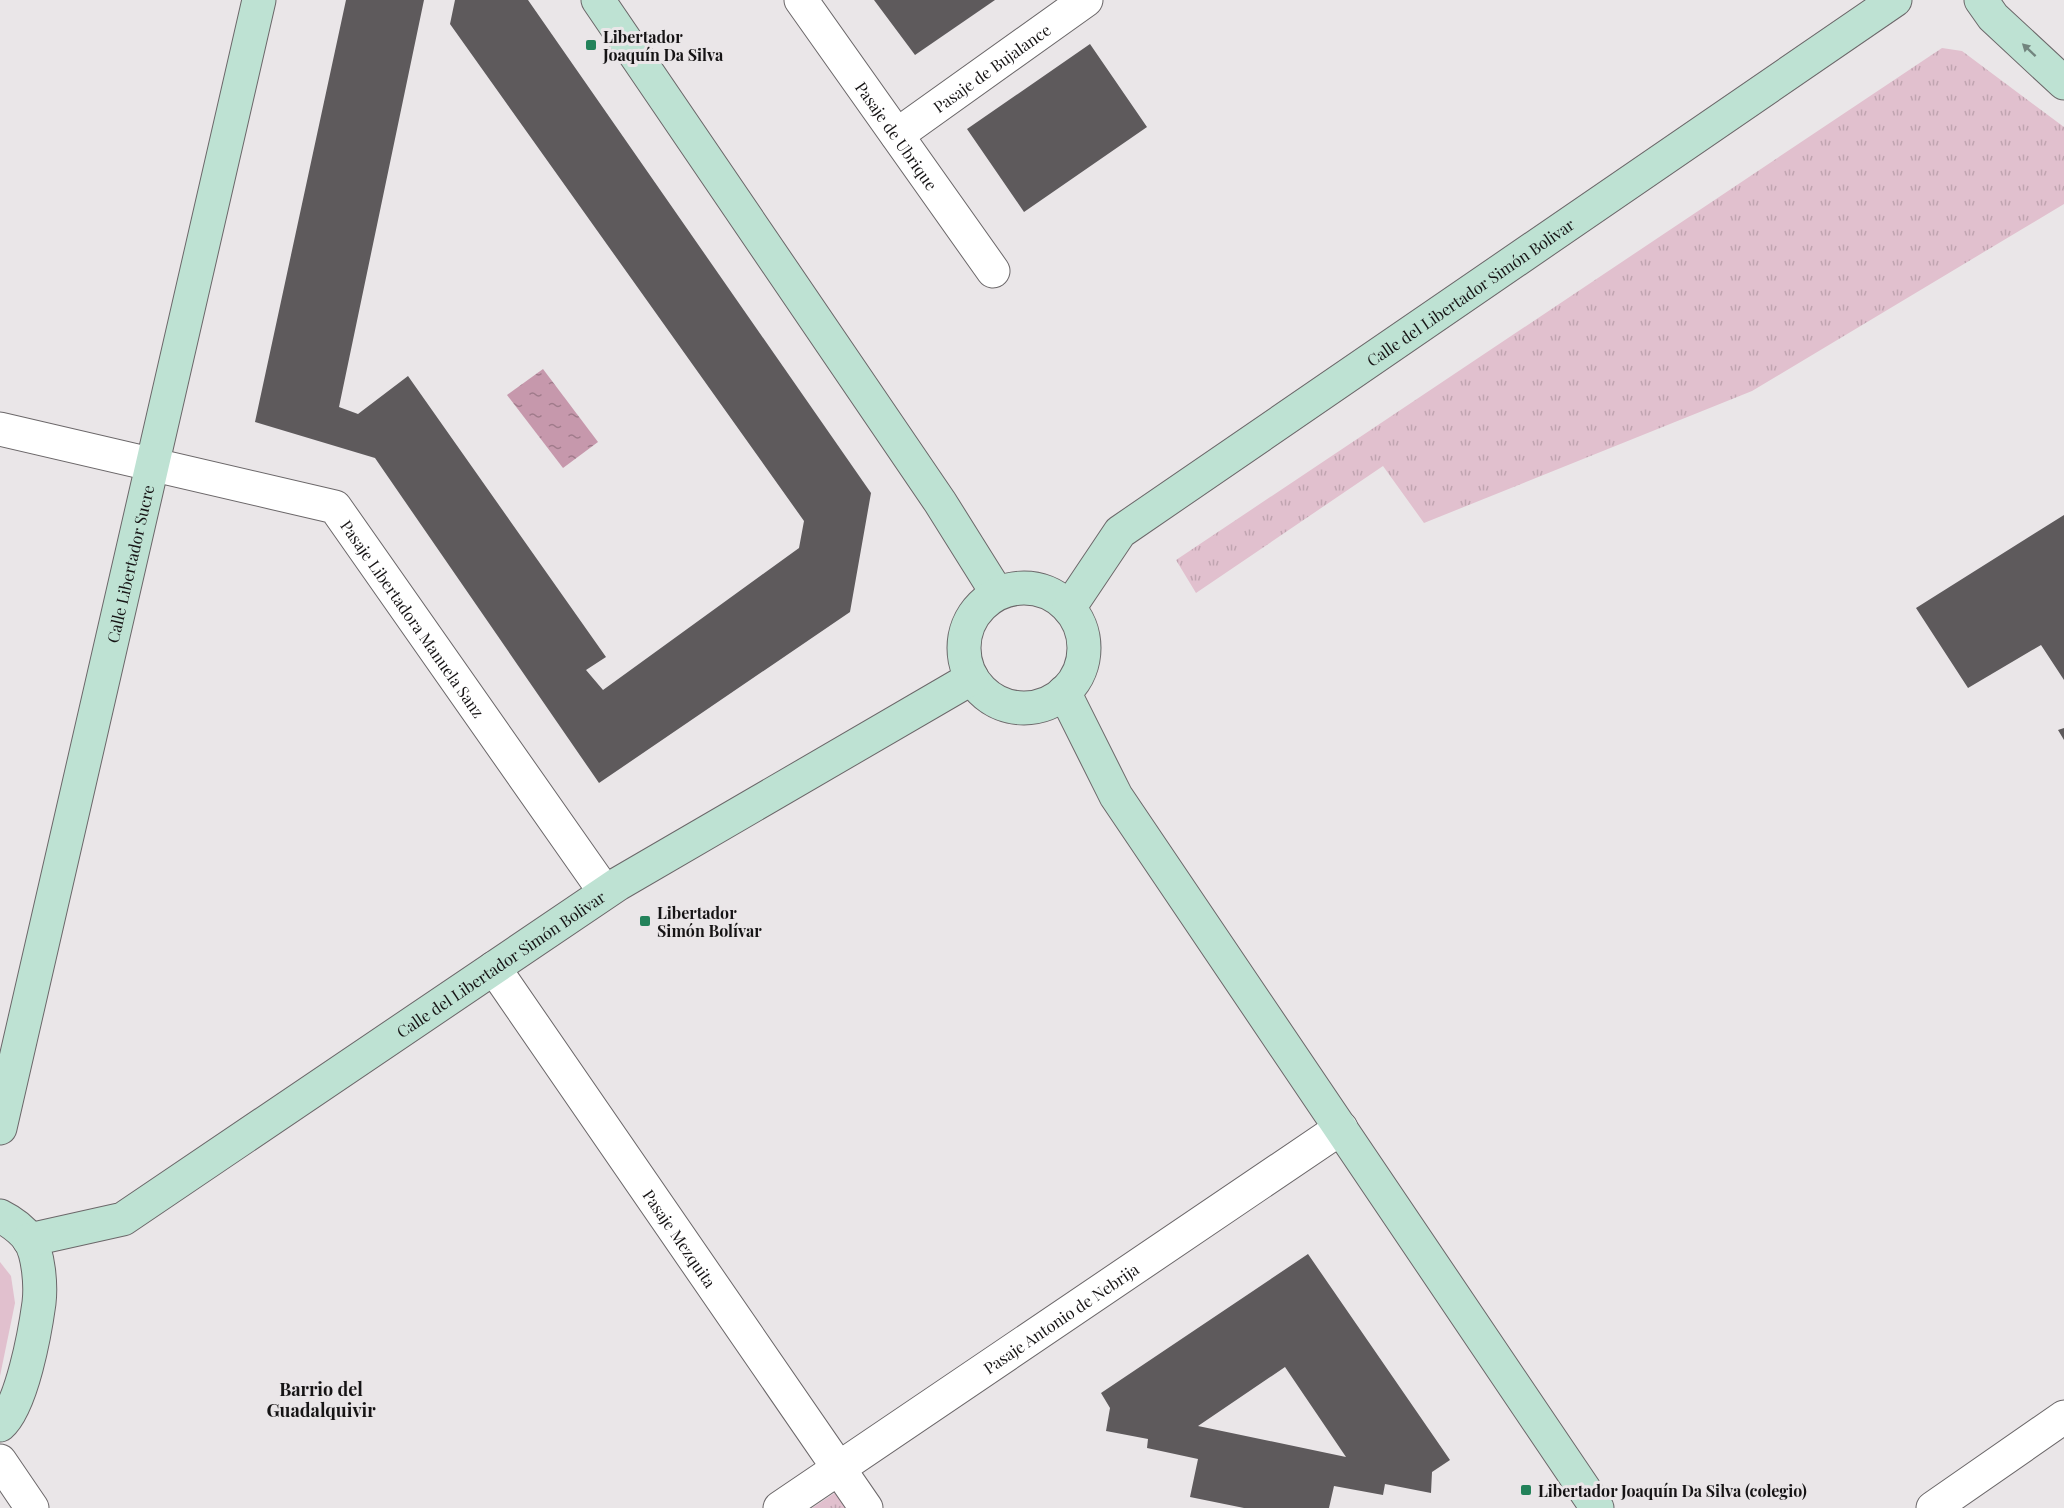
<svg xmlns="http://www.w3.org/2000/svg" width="2064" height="1508" font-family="'Playfair Display',serif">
	<defs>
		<pattern id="grass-tufts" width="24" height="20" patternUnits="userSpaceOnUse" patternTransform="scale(1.5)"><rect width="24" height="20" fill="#e1c0ce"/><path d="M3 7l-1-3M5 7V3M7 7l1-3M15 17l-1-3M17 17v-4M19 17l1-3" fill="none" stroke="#c0a4b0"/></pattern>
		<pattern id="water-ripples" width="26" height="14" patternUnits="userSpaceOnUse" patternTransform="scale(1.5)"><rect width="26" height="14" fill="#c698ac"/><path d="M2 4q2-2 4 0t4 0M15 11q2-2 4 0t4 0" fill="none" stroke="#a07b8b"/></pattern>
	</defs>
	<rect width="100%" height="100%" fill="#eae6e8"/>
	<path fill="url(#grass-tufts)" d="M1942,48L1962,51L2064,127V204L1752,391L1424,523L1383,466L1196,593L1176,560Z
		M860,1476L882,1508H812Z"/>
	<path fill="#e1c0ce" d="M0,1262L11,1276L15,1303L0,1376Z"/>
	<path fill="url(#water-ripples)" d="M543,369L598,442L563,468L507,395Z"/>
	<path fill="#5e5a5c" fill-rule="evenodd" d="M346,0H424L339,407L358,414L408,376L606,657L586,670L603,690L799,548L804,521L450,24L455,0H528L871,493L850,612L599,783L375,458L255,422Z
		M874,0H995L915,55Z
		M1090,44L1147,127L1024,212L967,129Z
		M2064,515V680L2041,645L1968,688L1916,608Z
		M2064,728V740L2058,730Z
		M1308,1254L1450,1460L1432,1472L1431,1493L1385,1484L1383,1495L1334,1486L1329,1508H1244L1190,1497L1198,1459L1147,1448L1148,1439L1106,1431L1110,1408L1101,1393ZM1285,1367L1346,1457L1198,1426Z"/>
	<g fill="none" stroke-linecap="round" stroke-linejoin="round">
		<defs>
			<g id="street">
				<path id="s1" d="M801,0L993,271"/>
				<path id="s2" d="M897,135L1086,0"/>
				<path id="s3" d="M0,429L335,507L605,892"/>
				<path id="s4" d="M494,968L866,1508"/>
				<path d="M0,1461L32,1508"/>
				<path id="s5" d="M780,1508L1341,1128"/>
				<path d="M1933,1508L2064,1417"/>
			</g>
			<g id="secondary">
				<path d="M598,0L940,502L997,593"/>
				<path d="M1981,0L1993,17L2064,83"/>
				<circle cx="1024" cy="648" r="60"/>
				<path id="s6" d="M1069,608L1120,532L1895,0"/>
				<path d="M1064,692L1116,796L1597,1508"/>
				<path id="s7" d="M0,1128L259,0"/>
				<path d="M0,1216C10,1221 22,1230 29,1239C39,1254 41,1286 39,1303C35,1332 22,1406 0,1425"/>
				<path id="s8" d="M29,1240L123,1219L618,884L972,678"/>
			</g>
		</defs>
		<use href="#street" stroke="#6b6769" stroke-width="35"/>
		<use href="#secondary" stroke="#6b6769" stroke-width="35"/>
		<use href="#street" stroke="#fff" stroke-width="33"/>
		<use href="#secondary" stroke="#bee2d3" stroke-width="33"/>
	</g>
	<defs><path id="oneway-solid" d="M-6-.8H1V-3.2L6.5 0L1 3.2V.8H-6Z" transform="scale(1.5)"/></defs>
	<use fill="#72857e" href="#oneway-solid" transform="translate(2029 50) rotate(-137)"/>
	<g fill="#23825a" stroke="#eae6e8" stroke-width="2">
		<rect x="585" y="39" width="12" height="12" rx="3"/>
		<rect x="639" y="915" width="12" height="12" rx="3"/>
		<rect x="1520" y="1484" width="12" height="12" rx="3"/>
	</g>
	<g text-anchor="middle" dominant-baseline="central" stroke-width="6" stroke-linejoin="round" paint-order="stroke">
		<g font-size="16" font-weight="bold" fill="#161415" stroke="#eae6e8" text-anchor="start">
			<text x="603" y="36">Libertador<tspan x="603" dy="18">Joaquín Da Silva</tspan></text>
			<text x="657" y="912">Libertador<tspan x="657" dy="18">Simón Bolívar</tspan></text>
			<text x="1538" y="1490">Libertador Joaquín Da Silva (colegio)</text>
		</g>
		<g font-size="16" fill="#161415" stroke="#eae6e8">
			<text stroke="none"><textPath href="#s2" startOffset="116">Pasaje de Bujalance</textPath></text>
			<text stroke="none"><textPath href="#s1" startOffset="166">Pasaje de Ubrique</textPath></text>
			<text stroke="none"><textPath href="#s6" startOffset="516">Calle del Libertador Simón Bolivar</textPath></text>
			<text stroke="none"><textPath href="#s7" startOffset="579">Calle Libertador Sucre</textPath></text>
			<text stroke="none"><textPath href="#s3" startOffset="480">Pasaje Libertadora Manuela Sanz</textPath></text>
			<text stroke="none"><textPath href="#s8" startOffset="552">Calle del Libertador Simón Bolivar</textPath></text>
			<text stroke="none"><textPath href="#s4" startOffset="328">Pasaje Mezquita</textPath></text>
			<text stroke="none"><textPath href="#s5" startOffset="339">Pasaje Antonio de Nebrija</textPath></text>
		</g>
		<g font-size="18" font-weight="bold" fill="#161415" stroke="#eae6e8">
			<text x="321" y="1389">Barrio del<tspan x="321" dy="21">Guadalquivir</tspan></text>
		</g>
	</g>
</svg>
